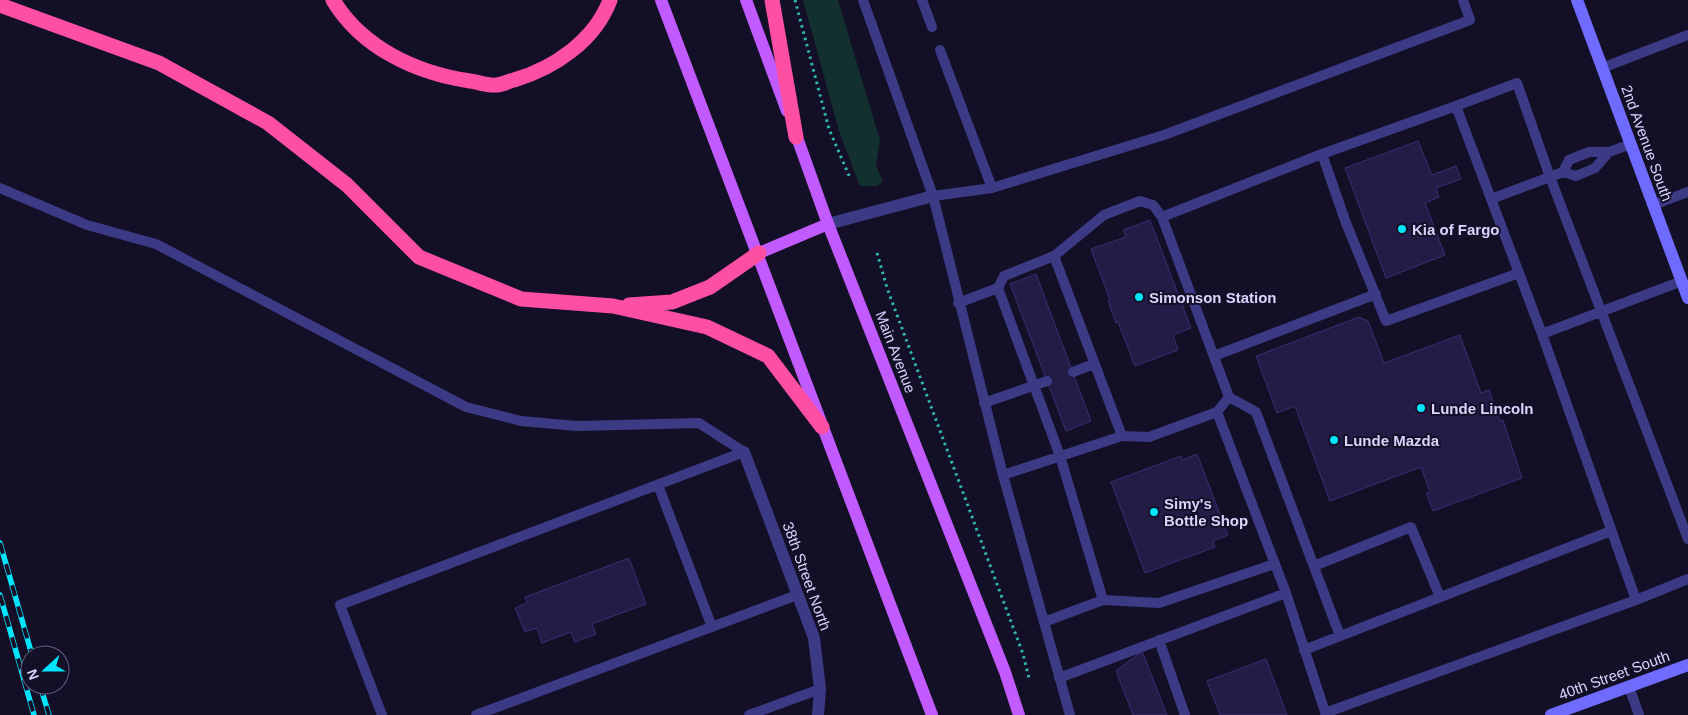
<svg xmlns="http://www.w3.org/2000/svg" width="1688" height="715" font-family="Arial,sans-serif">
	<rect width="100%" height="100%" fill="#130f26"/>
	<path fill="#12302f" d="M803,0H838L880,140L876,166L883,182L876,186H860L839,131Z"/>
	<path fill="#241b47" stroke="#3b2d73" d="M1418,141L1432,175L1456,166L1461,179L1436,188L1439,197L1425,203L1445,255L1386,278L1345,168Z
		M1150,220L1191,328L1173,335L1178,350L1135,366L1118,322L1116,323L1108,301L1110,300L1091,249L1126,237L1123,230Z
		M1036,274L1091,421L1066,431L1010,284Z
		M1359,317L1368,321L1384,363L1460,335L1481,393L1489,390L1500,421L1503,420L1522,478L1433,511L1426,493L1430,492L1421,467L1330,501L1295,406L1277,413L1256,356Z
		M1197,454L1228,535L1213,541L1215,547L1145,573L1111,482L1181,456L1182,460Z
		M629,558L646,604L592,624L596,634L575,642L571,632L542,643L537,628L525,632L515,608L527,603L525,597Z
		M1142,651L1167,715H1133L1116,671Z
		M1266,659L1287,715H1220L1207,681Z"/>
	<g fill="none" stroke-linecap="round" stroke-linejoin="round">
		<path stroke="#2fb8b0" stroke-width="3" stroke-dasharray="2.5 4" stroke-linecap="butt" d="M795,0L829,129L850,178
			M877,253L887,288L1023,654L1029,678"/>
		<path stroke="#3d3a85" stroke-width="10" d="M863,0L933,196
			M922,0L932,27
			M940,50L992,188
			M1602,68L1688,35
			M1456,106L1517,83L1550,177L1491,199
			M1631,144L1609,152H1589L1569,160L1563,172L1550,177L1688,539
			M1322,154L1456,106L1542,334
			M1563,172L1576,176L1595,168L1609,152
			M0,188L87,225L156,244L466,407L521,421L577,426L699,423L744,452
			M1653,205L1688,192
			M1162,217L1322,154L1346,223L1386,321L1519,273
			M1054,256L1122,436
			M998,288L1060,456L1103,600L1044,622
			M958,303L998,288L1004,276L1054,256L1104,215L1140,201L1153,205L1162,217L1229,397L1217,412
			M1214,356L1376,294
			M1073,372L1094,364
			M1229,397L1256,412L1340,636
			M984,403L1047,381
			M1003,475L1122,436L1149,437L1217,412L1286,593L1326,715
			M658,485L712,627
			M1314,566L1411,527L1440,597
			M1103,600L1159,603L1274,564
			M1636,600L1688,579
			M1159,640L1185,715
			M1304,650L1611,531
			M1059,678L1286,593
			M1629,687L1639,715
			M1325,713L1636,600L1542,334L1682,281
			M382,715L340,605L744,452
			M476,715L797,595
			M749,715L820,689
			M1070,715L1003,475L933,196L992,188L1164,135L1470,20L1463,0"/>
		<path stroke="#3d3a85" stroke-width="12" d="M828,224L933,196
			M744,452L814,638L820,689L818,715"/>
		<path stroke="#6f6bff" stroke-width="12" d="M1577,0L1688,298
			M1551,715L1688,665"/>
		<path stroke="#c25bff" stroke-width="12" d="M661,0L932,715
			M746,0L787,111
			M794,129L828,224L1005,672L1019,715
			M759,253L828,224"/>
		<path stroke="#ff4fa3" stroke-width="15" d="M333,0C362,48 416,73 470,81C478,82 488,86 496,85C502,85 509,81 514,80C555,68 595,40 610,0
			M772,0L796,137
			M0,5L159,63L268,123L347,185L419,257L521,299L613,306L707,327L768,356L822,427
			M629,305L672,302L710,287L759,253"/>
		<defs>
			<path id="rail" d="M0,543L32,655
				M0,595L34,715
				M40,685L49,715"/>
		</defs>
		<use href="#rail" stroke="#00e5ff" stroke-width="5.5"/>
		<use href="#rail" stroke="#130f26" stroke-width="4" stroke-dasharray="11" stroke-linecap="butt"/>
	</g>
	<g fill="#00e5ff" stroke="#130f26" stroke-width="2">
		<circle cx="1402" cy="229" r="5"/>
		<circle cx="1139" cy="297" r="5"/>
		<circle cx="1421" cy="408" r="5"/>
		<circle cx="1334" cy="440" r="5"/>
		<circle cx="1154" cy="512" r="5"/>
	</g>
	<g text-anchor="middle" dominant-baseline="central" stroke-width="4" stroke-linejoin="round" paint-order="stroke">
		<g font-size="15" fill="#d9d4ff" stroke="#130f26">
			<text transform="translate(1647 143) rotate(70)">2nd Avenue South</text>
			<text transform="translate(896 352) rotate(69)">Main Avenue</text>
			<text transform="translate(807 576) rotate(70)">38th Street North</text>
			<text transform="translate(1614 675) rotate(-20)">40th Street South</text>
		</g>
		<g font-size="15" font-weight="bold" fill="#d9d4ff" stroke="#130f26" text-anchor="start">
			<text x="1412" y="229">Kia of Fargo</text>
			<text x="1149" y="297">Simonson Station</text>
			<text x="1431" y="408">Lunde Lincoln</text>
			<text x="1344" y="440">Lunde Mazda</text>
			<text x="1164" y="503">Simy's<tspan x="1164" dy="17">Bottle Shop</tspan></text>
		</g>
	</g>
	<g transform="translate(45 670) rotate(249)"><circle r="24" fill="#130f26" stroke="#625e7d"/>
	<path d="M0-4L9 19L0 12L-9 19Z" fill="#00e5ff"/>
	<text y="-8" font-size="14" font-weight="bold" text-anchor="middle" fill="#d9d4ff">N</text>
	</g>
</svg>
